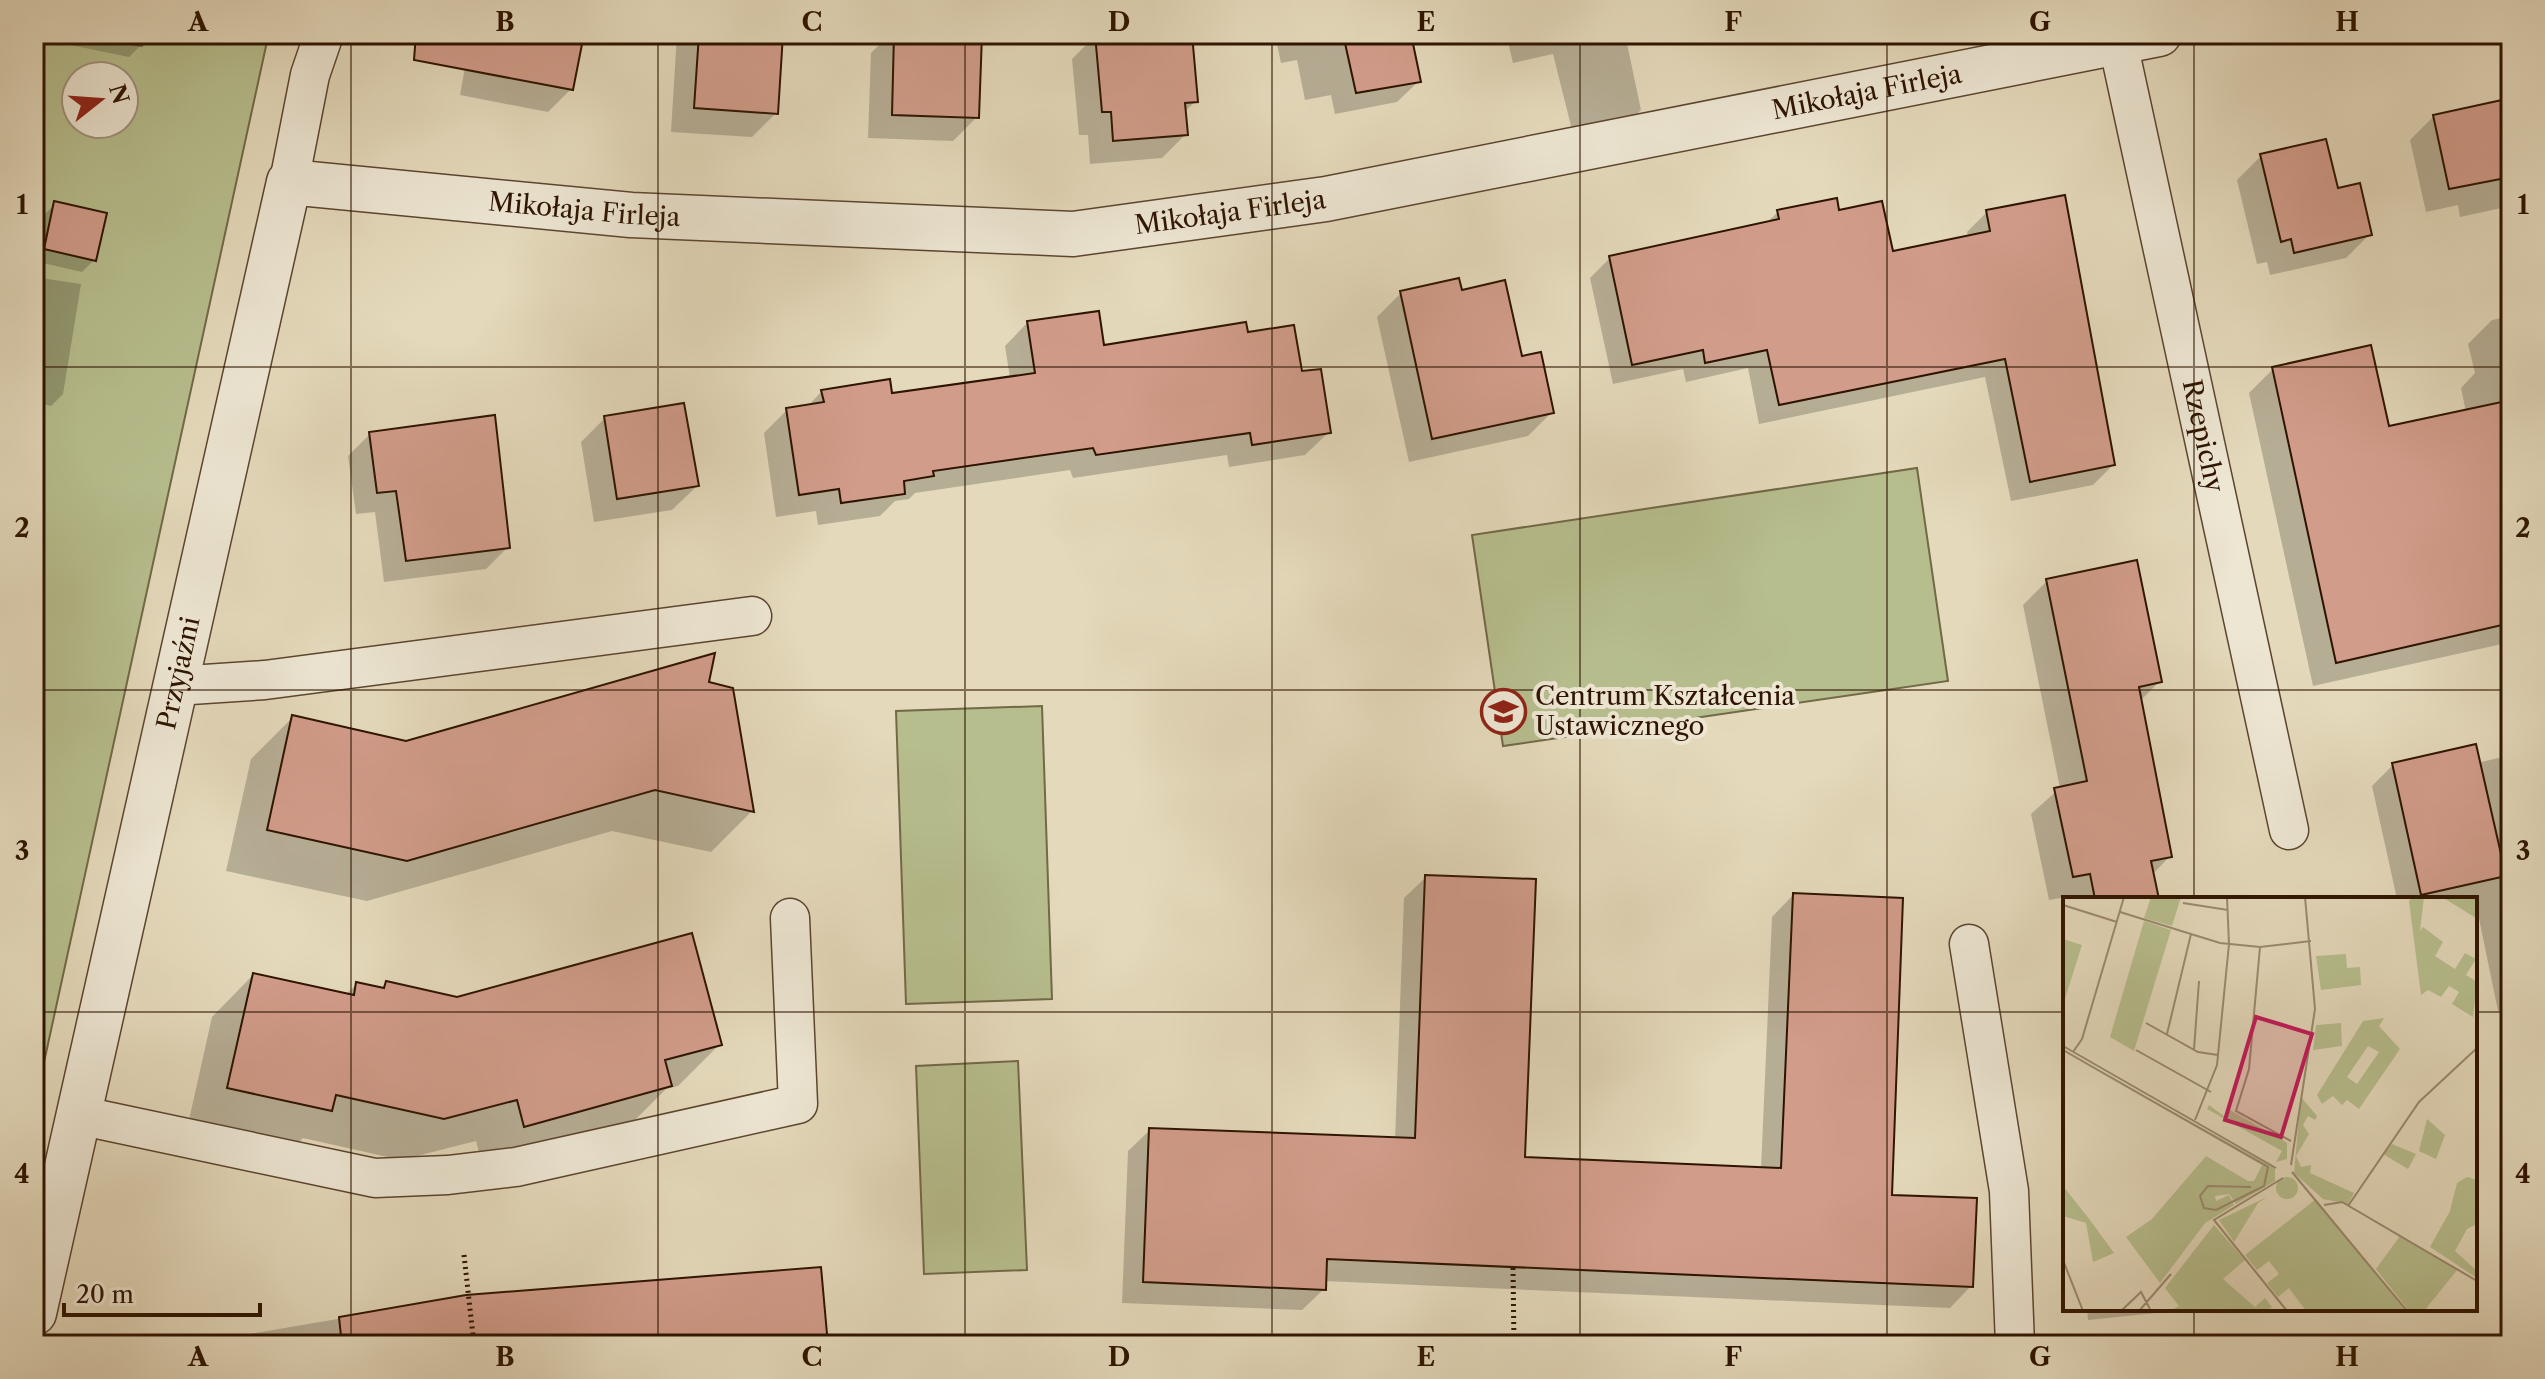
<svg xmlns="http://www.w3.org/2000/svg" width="2545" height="1379" font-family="'Libre Caslon Text',serif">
	<rect width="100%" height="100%" fill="#e4d9bb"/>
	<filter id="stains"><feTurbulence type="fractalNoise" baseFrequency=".0025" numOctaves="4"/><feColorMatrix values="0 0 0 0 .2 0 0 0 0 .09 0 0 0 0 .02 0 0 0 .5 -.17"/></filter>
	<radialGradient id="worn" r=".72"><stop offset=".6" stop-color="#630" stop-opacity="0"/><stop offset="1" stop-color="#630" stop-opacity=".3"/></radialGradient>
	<path fill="#b7be8e" stroke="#726947" stroke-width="2" fill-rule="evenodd" d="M34,34H83L142,46L145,34L268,37L34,1108ZM76,76H124V124H76Z
		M1917,468L1948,681L1503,746L1472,535Z
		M1042,706L1052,999L906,1004L896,711Z
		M1018,1061L1027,1270L924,1274L916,1066Z"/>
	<path fill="#0003" d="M57,34H143L141,45L129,57L56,42Z
		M471,34H582L571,89L548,112L460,95Z
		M677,34H781L776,113L752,137L671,132Z
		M890,34H980L977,117L953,141L868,138L871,53Z
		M1190,34L1196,101L1184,112L1186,134L1162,158L1090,164L1088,135H1079L1072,59L1096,35Z
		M1275,34H1409L1419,81L1397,102L1335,114L1331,95L1305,100L1297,60L1281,63Z
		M1506,34H1625L1641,110L1617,134L1575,142L1553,54L1513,63Z
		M2511,100V206L2460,217L2458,205L2426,212L2410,140L2434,116Z
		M2261,156L2370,234L2346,258L2270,275L2267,262L2257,264L2237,180Z
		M55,204L94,260L82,272L34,261L43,216Z
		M1778,212H1838L1891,254L1968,237L1967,232L1987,212L2113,465L2093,485L2011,501L1985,377L1759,424L1748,368L1686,382L1683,369L1613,384L1590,278L1610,258L1765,224Z
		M34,277L81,284L63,394L51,406L34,402Z
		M1460,292L1520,358L1552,412L1528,436L1409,462L1377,317L1401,293Z
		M2511,316V642L2313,686L2249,393L2273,369L2387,428L2466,412L2461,388L2475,373L2468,344L2492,320Z
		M1028,322L1102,347L1246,335L1300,374L1329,432L1305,455L1229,467L1227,455L1073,478L1070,470L915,493L909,499L895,501L880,516L818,525L816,511L776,517L764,433L787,410L807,407L822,391L890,395L1010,378L1005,346Z
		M605,418L697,486L672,510L594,522L581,442Z
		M370,434L508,547L486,569L384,582L375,512L356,514L348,456Z
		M2047,581L2160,681L2140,701L2170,856L2152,875L2157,899L2066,897L2049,900L2031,814L2060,788L2023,605Z
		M706,684L752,811L711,852L612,831L367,901L226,871L251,759L293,717L406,743Z
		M2511,755V1042L2504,1009L2498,1011L2475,899H2397L2372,786L2393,765L2473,764Z
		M1426,877L1523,1159L1761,1169L1772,917L1793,895L1890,1197L1971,1286L1950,1308L1324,1281V1289L1302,1310L1122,1303L1128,1151L1150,1130L1395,1140L1404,898Z
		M253,975L345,995L357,984L381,989L386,983L720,1044L678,1086L666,1089L628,1127L483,1167L476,1141L401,1160L303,1138L289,1151L187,1129L212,1017Z
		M2511,1188V1215L2506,1193Z
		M466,1297L825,1345H186Z
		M2087,1309H2195L2088,1320Z"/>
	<path fill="#d19c8a" stroke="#2e1400" stroke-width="2" d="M416,34H584L573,90L414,60Z
		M699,34H783L778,114L694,108Z
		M894,34H982L979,118L892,115Z
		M1095,34H1192L1198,102L1185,103L1188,135L1113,141L1111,112H1102Z
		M1343,34H1411L1421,82L1356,93Z
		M2511,98V177L2449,189L2433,115Z
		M2326,139L2338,188L2360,183L2372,235L2294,253L2291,239L2281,242L2260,154Z
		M2065,195L2115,465L2030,482L2005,359L1779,405L1767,350L1705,363L1703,350L1632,365L1609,256L1779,219L1777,210L1837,198L1839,210L1882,201L1893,251L1990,231L1986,210Z
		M54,201L107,213L96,261L44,249Z
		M1459,278L1462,290L1505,280L1522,356L1541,352L1554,413L1432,439L1400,291Z
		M1099,311L1104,345L1246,322L1248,332L1294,325L1302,371L1321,369L1331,433L1252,445L1250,433L1096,455L1093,448L933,471L934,476L904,481L905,494L841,503L839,489L799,495L786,408L824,402L821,390L890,379L892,393L1035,373L1027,321Z
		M2371,345L2389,426L2511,400V623L2336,663L2272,367Z
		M684,403L699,486L617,499L604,416Z
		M495,415L510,548L406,561L396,491L377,493L369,432Z
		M2137,560L2162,682L2139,687L2172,857L2151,861L2159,899H2095L2090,874L2073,877L2054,788L2087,781L2046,579Z
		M715,653L709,682L733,688L754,812L655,790L407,861L267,830L292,715L406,741Z
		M2476,744L2506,876L2421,895L2392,763Z
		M1425,875L1536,879L1525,1157L1781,1168L1793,893L1903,898L1892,1195L1977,1198L1973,1287L1327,1259L1326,1290L1143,1282L1149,1128L1415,1138Z
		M692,933L722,1045L665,1060L672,1086L524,1127L517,1100L444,1119L336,1095L332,1111L227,1088L253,973L354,995L356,982L384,988L386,981L457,997Z
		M821,1267L828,1345H342L339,1317L466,1295Z"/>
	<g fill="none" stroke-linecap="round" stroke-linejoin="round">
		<defs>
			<g id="service">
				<path id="s1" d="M2118,43L2289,830"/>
				<path d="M289,182L310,75L324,34"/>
				<path d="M175,686L265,680L752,616"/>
				<path d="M1969,944L2009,1191L2015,1345"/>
				<path d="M78,1115L375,1178L448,1175L516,1167L798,1104L790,918"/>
			</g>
			<g id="minor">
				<path id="s2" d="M34,1313L289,182L631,215L1073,234L1326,199L2159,34"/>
			</g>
		</defs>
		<use href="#service" stroke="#5c452f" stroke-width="41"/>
		<use href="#minor" stroke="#5c452f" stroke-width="47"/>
		<path stroke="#2e1400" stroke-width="5" stroke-dasharray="2 4" stroke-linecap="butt" d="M464,1255L474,1345
			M1513,1268L1514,1345"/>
		<use href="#service" stroke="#ede6d3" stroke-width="38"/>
		<use href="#minor" stroke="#ede6d3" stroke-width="44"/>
	</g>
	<path fill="none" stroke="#2e1400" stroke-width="2" stroke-opacity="0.55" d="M351,34V1345M658,34V1345M965,34V1345M1272,34V1345M1580,34V1345M1887,34V1345M2194,34V899M34,367H2511M34,690H2511M34,1012H2065M2475,1012H2511M2194,1309V1345"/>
	<defs>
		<symbol id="school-ring" viewBox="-11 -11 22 22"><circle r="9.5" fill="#ede6d3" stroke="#8f2418" stroke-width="1.5"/><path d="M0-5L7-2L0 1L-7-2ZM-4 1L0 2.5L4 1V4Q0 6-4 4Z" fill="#8f2418"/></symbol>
	</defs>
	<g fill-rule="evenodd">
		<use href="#school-ring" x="1478" y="686" width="51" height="51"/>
	</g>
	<g text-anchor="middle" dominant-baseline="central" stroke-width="8" stroke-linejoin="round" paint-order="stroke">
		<g font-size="26" fill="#2e1400" stroke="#ede6d3">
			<text stroke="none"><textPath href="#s2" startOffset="2752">Mikołaja Firleja</textPath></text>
			<text stroke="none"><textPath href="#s2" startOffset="1456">Mikołaja Firleja</textPath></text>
			<text stroke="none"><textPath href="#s2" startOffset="2104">Mikołaja Firleja</textPath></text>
			<text stroke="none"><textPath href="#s1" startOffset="402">Rzepichy</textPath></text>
			<text stroke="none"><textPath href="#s2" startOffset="656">Przyjaźni</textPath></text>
		</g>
		<g font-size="26" fill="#2e1400" stroke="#ede6d3" text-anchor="start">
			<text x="1535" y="696">Centrum Kształcenia<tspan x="1535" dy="30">Ustawicznego</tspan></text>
		</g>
	</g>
	<g transform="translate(2063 897)">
		<rect width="414" height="414" fill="#e4d9bb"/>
		<path d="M88,0H118L109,29L81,21ZM350,0H361L357,34L360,30L380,45L372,59L392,72L402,56L413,62L403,78L414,85L410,120L389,107L396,95L386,89L378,100L365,93L358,98L346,4ZM379,0H414V18L413,21ZM81,24L108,33L71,154L47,140ZM0,42L19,48L0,108ZM283,57L284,71L297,70L298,88L258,93L253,59ZM321,121L316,129L337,152L296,212L284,203L279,208L270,199L259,207L254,198L300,124ZM305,149L316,155L294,187L284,180ZM278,126L279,149L250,153L253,128ZM8,159L212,271V284L173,307L166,297L152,299L153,304L166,298L171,308L142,326L97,386L63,340L89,322L143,259L185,284H191L199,268ZM238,200L254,219L252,223L245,219L240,228L246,237L233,259L238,270L248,268L247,276L291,296L285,307L260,302L231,276ZM146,208L162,220L167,213L218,242L224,246V262L213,265L219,254L144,212ZM364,222L382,238L373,262L356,254ZM329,247L353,257L345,272L320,257ZM404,280L414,283V327L404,332L392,354L414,374V381L367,350L387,314L394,286ZM213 291a11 11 0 1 1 22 0a11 11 0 1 1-22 0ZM0,289L27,323L51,356L30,365L23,326L0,319ZM204,300L195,306L171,345L156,323ZM253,302L342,414H243L226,391L215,400L204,386L216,377L206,364L194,373L182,358ZM151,328L182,363L160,382L192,410L202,401L209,410L204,414L109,413L116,409L102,391ZM337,339L395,372L361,414H346L313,372Z" fill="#b7be8e" fill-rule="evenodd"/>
		<path fill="none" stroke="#9b8a70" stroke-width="2" d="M120,6L165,13M0,8L54,25M57,15L157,46L197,50L248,44M197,50L186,172L173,214L228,244M83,126L135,155L155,158M104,137L128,37M0,149L213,271M131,152L136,84M0,153L205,270L201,289L153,313L141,311L137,299L145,289L188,290M73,153L148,195M10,155L19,142L61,0M132,223L154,168L166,47L164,0M228,268L252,112L242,0M229,275L344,414M220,281L151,323L224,414M261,308L279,305L414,384M285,309L356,205L414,151M0,363L20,414M58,414L78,395L87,412M76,414L108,377"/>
		<path fill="#c2185b" fill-opacity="0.15" stroke="#c2185b" stroke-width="4" d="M193,120L249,137L218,240L162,223Z"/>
		<rect width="414" height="414" fill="none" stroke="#2e1400" stroke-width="4"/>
	</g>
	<rect width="2545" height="1379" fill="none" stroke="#e4d9bb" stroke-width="88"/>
	<g transform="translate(100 100) rotate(73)"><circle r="38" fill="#ede6d3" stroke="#a1927f" stroke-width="2"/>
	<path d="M0-6L14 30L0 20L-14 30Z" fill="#8f2418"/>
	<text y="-12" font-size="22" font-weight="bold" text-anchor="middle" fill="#2e1400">N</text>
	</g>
	<path d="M64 1303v12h196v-12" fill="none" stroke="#2e1400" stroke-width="4"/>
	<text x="76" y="1303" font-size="24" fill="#2e1400" stroke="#ede6d3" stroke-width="6" paint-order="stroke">20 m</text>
	<rect x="44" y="44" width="2457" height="1291" fill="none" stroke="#2e1400" stroke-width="3"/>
	<g font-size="26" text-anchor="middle" font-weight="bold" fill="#2e1400">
		<text x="198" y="31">A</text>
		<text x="505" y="31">B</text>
		<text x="812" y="31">C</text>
		<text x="1119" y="31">D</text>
		<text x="1426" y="31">E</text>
		<text x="1733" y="31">F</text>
		<text x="2040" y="31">G</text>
		<text x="2347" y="31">H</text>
		<text x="22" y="214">1</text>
		<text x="2523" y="214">1</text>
		<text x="22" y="537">2</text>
		<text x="2523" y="537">2</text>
		<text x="22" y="860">3</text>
		<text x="2523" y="860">3</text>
		<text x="22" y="1183">4</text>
		<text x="2523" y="1183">4</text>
		<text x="198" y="1366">A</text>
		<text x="505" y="1366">B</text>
		<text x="812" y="1366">C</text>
		<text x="1119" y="1366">D</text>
		<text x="1426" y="1366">E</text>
		<text x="1733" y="1366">F</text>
		<text x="2040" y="1366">G</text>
		<text x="2347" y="1366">H</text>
	</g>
	<rect width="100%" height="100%" filter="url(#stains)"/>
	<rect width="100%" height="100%" fill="url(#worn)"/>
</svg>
